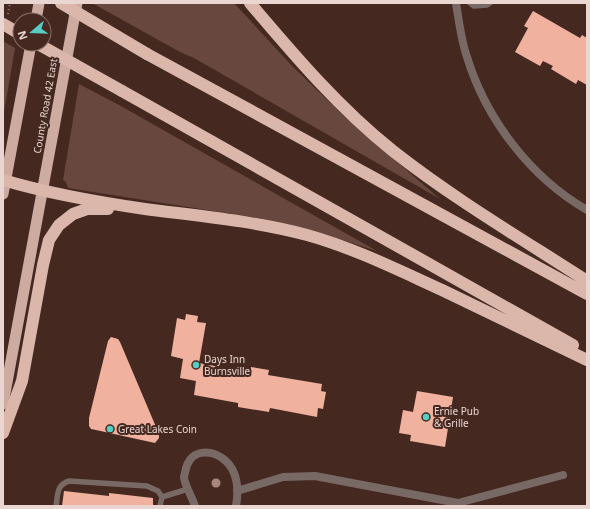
<svg xmlns="http://www.w3.org/2000/svg" width="590" height="509" font-family="'Noto Sans',sans-serif">
	<rect width="100%" height="100%" fill="#452921"/>
	<path fill="#68483e" d="M92,3H234L293,67L344,116L440,199L194,58L180,52Z
		M3,41L15,48L3,118Z
		M79,84L119,105L377,251L320,233L258,218L68,188L66,182L63,180Z"/>
	<path fill="#f0b19f" d="M533,11L580,38L582,35L587,38V85L578,80L576,84L551,69L553,66L543,61L540,66L515,52L528,28L524,26Z
		M186,314L198,316L197,322L206,323L199,363L250,373L251,367L269,370L268,375L322,384L321,391L326,392L323,409L318,408L317,417L270,408L269,412L238,407V403L194,395L196,381L180,378L183,359L171,356L177,318L185,320Z
		M111,337L118,339L120,342L159,434V438L155,443L96,430L91,429L89,426V418L108,341Z
		M417,391L453,397L445,447L410,441L411,435L399,433L403,410L413,412Z
		M64,491L109,496V493L153,498V506H62Z"/>
	<g fill="none" stroke-linecap="round" stroke-linejoin="round">
		<path stroke="#957e77" stroke-width="2" stroke-dasharray="1 3" stroke-linecap="butt" d="M8,14L10,3"/>
		<path stroke="#786965" stroke-width="5.5" d="M470,3L474,6L487,5L490,3
			M56,506C58,495 56,485 69,481L147,486L158,491L162,497
			M160,506L162,497L188,489"/>
		<path stroke="#786965" stroke-width="8" d="M237,491L283,477L315,476L458,503L563,475
			M195,506C193,499 184,484 184,477C184,475 186,471 186,468C194,442 226,452 234,473C238,483 238,495 236,506"/>
		<path stroke="#786965" stroke-width="8" d="M456,3C459,21 461,40 467,57C486,119 530,177 587,210"/>
		<path stroke="#cdaba1" stroke-width="11" d="M36,20L39,3
			M3,194L31,44
			M3,404L77,3"/>
		<path stroke="#dbb6ab" stroke-width="12" d="M250,3C294,55 339,108 393,151C454,199 522,239 587,281
			M147,54L587,294
			M122,91L573,345
			M3,180C50,194 97,202 145,209C200,216 254,221 307,235C354,248 398,270 442,290C490,313 539,337 587,360
			M3,433L22,381L43,265L49,240L59,225L73,214L87,209H108"/>
		<path stroke="#dbb6ab" stroke-width="12" d="M61,3L147,54
			M3,24L20,34
			M38,44L122,91"/>
	</g>
	<circle fill="#a7877d" cx="216" cy="483" r="4.5"/>
	<g fill="#56cec3" stroke="#452921" stroke-width="1.5">
		<circle cx="196" cy="365" r="4"/>
		<circle cx="426" cy="417" r="4"/>
		<circle cx="110" cy="429" r="4"/>
	</g>
	<g text-anchor="middle" dominant-baseline="central" stroke-width="4" stroke-linejoin="round" paint-order="stroke">
		<g font-size="10" fill="#e9d6d0" stroke="#452921">
			<text transform="translate(45 106) rotate(-80)">County Road 42 East</text>
		</g>
		<g font-size="10" fill="#e9d6d0" stroke="#452921" text-anchor="start">
			<text x="204" y="359">Days Inn<tspan x="204" dy="12">Burnsville</tspan></text>
			<text x="434" y="411">Ernie Pub<tspan x="434" dy="12">&amp; Grille</tspan></text>
			<text x="118" y="429">Great Lakes Coin</text>
		</g>
	</g>
	<rect width="590" height="509" fill="none" stroke="#e9d6d0" stroke-width="8"/>
	<g transform="translate(32 32) rotate(251)"><circle r="19" fill="#452921" stroke="#876e67"/>
	<path d="M0-3L7 15L0 10L-7 15Z" fill="#56cec3"/>
	<text y="-6" font-size="11" font-weight="bold" text-anchor="middle" fill="#e9d6d0">N</text>
	</g>
</svg>
